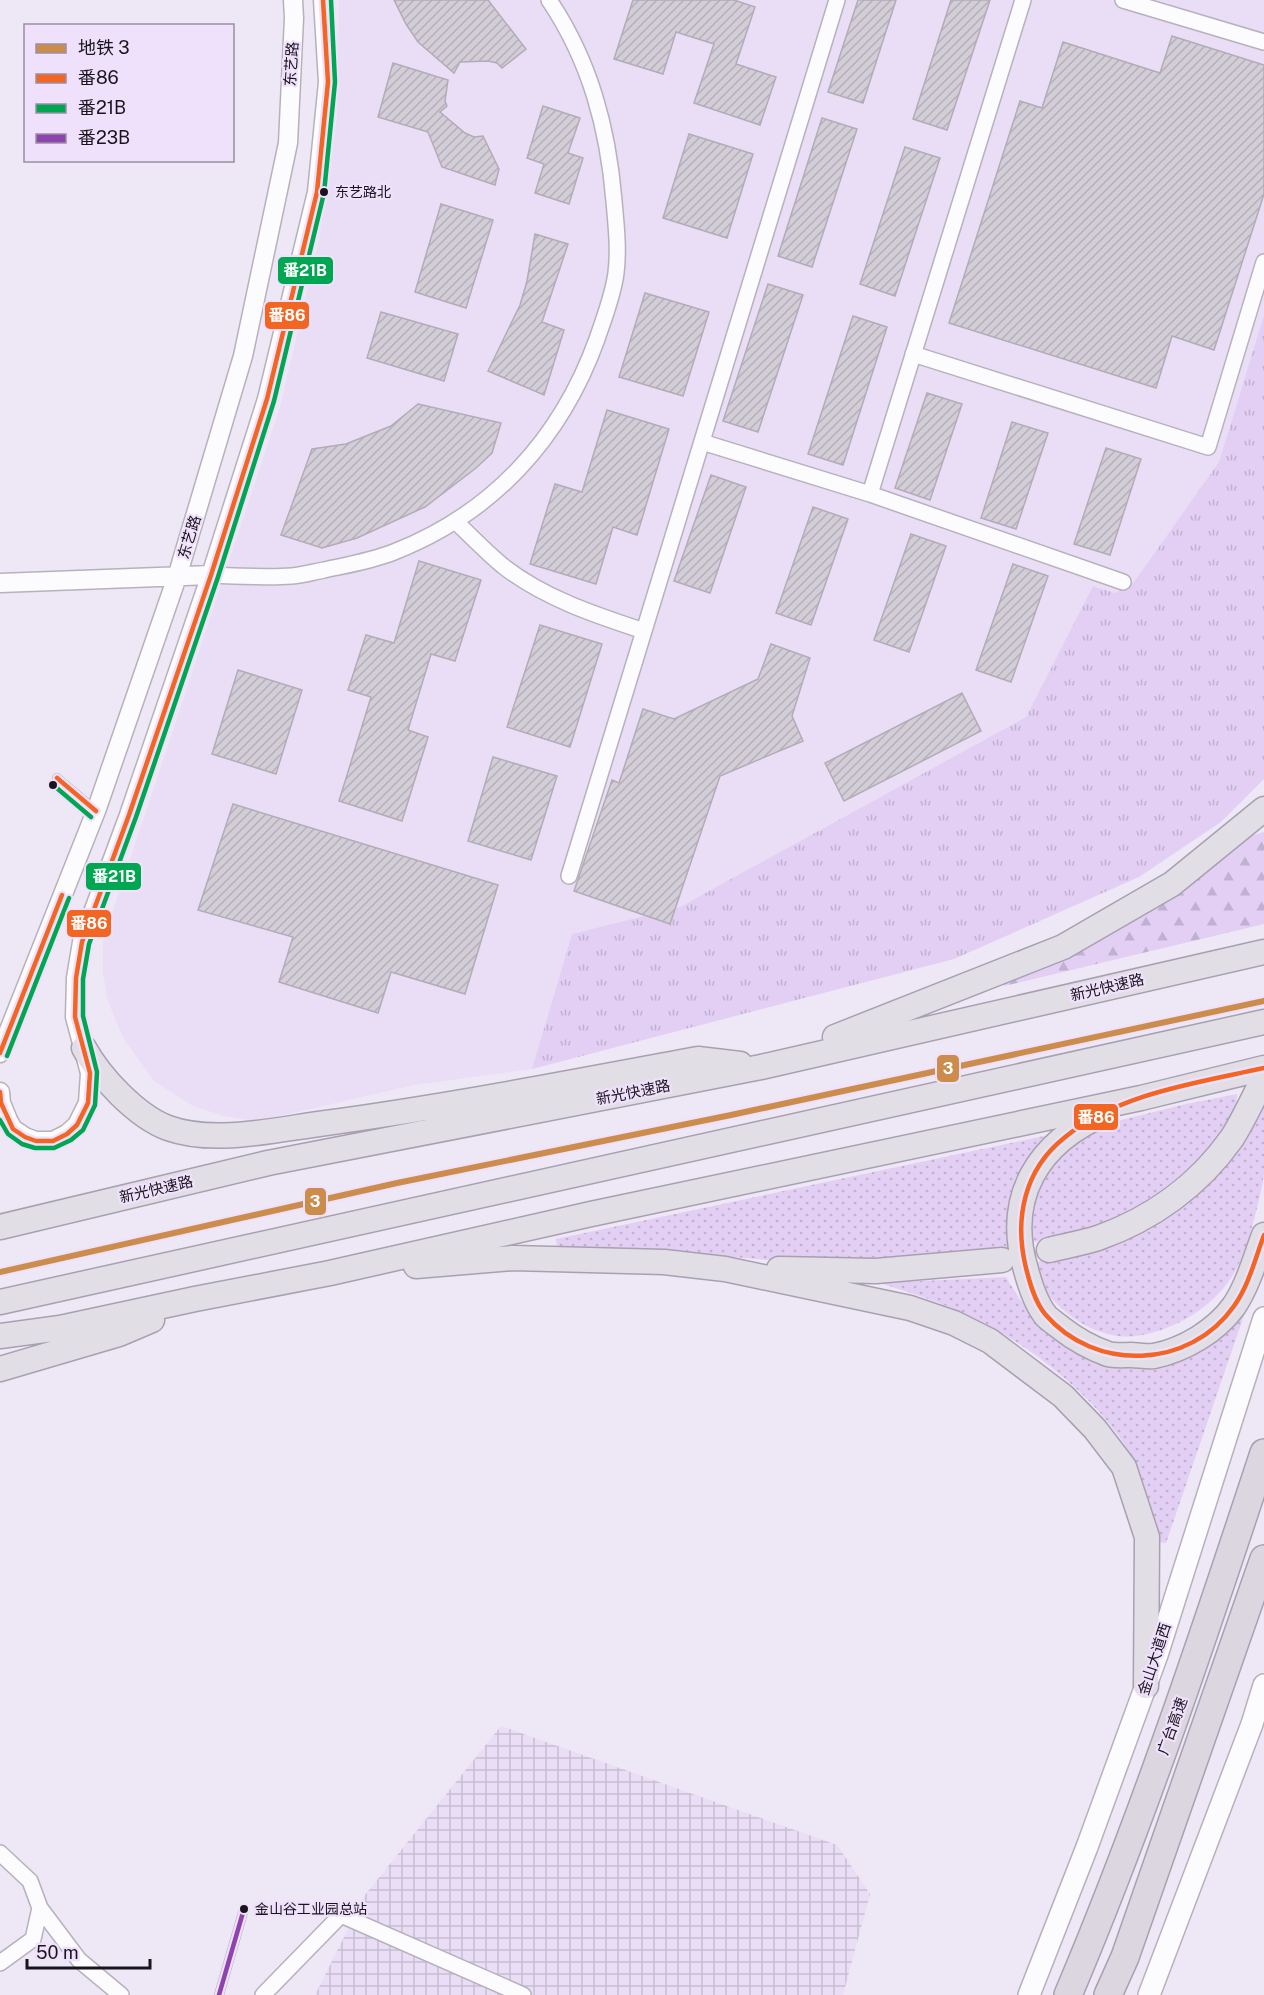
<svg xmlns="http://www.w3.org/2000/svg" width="1264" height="1995" font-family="'Public Sans','Noto Sans SC',sans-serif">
	<defs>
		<pattern id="industrial-grid" width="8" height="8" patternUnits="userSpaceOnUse" patternTransform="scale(1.5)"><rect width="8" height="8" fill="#eadef6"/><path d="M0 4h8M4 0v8" fill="none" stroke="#c8bed2"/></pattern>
		<pattern id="grass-dots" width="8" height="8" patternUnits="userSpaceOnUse" patternTransform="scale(1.5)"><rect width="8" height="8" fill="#e2cff3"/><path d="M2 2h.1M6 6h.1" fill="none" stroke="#c1b1d0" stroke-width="1.8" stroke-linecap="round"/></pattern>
		<pattern id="forest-firs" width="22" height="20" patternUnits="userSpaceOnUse" patternTransform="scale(1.5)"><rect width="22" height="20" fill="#e2cff3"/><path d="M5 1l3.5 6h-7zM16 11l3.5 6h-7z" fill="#c1b1d0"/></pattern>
		<pattern id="park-tufts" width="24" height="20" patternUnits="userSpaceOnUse" patternTransform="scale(1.5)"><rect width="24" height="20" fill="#e2cff3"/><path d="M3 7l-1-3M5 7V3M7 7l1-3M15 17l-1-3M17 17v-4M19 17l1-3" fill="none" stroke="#c1b1d0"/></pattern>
		<pattern id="building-hatch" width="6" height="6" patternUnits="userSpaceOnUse" patternTransform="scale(1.5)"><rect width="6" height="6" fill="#d3cdd8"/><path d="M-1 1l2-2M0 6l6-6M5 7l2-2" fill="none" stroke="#b5afb9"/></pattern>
	</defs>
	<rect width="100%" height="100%" fill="#eee7f5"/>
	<path fill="#eadef6" d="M339,0H1264V315L1219,462L1134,582L1115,593L1093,586L1026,717L680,907L572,934L532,1069L414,1085L258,1121L224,1116L193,1106L154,1081L124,1039L115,1019L107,998L103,972V941L280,407L319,240L337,118Z"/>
	<path fill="url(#industrial-grid)" d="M501,1726L837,1845L870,1894L843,1995H315L365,1895Z"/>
	<path fill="url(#grass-dots)" d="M1237,1094L1236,1110L1224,1131L1180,1183L1110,1225L1074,1235L1028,1243L1030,1207L1043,1177L1064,1150L1101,1125L1186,1104Z
		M1264,1096C1264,1121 1264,1149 1264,1174C1260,1200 1249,1243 1238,1266C1219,1304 1178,1330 1136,1336C1106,1340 1075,1323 1055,1302C1051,1298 1045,1293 1042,1289C1038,1282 1036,1271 1033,1263C1069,1254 1105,1247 1140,1233C1176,1218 1224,1171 1246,1139C1254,1126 1258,1110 1264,1096Z
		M1054,1134L1015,1189L1007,1221L1008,1249L896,1262L778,1261L700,1254L557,1248L556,1239Z
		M1006,1277L1019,1298L1033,1314L1079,1348L1170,1346L1252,1292L1166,1543L1158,1542C1153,1514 1146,1484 1133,1459C1104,1405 1043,1356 990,1326C956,1307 917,1295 880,1283Z"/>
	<path fill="url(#forest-firs)" d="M1264,832V924L1004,986L1002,977L1247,837Z"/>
	<path fill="url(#park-tufts)" d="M1264,315V779L1221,822L1139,877L954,959L532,1069L572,934L680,907L1026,717L1093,586L1115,593L1134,582L1219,462Z"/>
	<path fill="url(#building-hatch)" stroke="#b1acb6" stroke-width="1.5" d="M394,0H488L526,49L502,68L497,63L488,61L460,62L454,73L418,42L406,24Z
		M633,0H734L755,7L736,64L776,77L760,125L694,103L714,44L676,32L663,74L614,59Z
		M858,0H896L863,103L828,92Z
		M951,0H990L947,130L913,119Z
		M1172,36L1264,65V194L1214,350L1172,336L1156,388L949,323L1020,101L1042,108L1063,42L1160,73Z
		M393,63L448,80L445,101L447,106L440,112L465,133L474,137L483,136L499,169L495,185L442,167L428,132L378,117Z
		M543,106L580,118L568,153L583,158L569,204L535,193L544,164L527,158Z
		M822,118L857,129L812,267L778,256Z
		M689,134L753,154L727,238L663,218Z
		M905,147L940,158L895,296L860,284Z
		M441,204L493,220L466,308L415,292Z
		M535,234L568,244L542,322L564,330L544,395L488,371L520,305L527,281Z
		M768,284L803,295L758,432L723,421Z
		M645,293L709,312L683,396L619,377Z
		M381,312L458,334L444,381L367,358Z
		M853,316L887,327L843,465L808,454Z
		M927,393L962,404L930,500L895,488Z
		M418,404L501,423L492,453L476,468L425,507L357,538L322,548L281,535L312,449L346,444L391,426Z
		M607,410L669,429L637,535L613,527L596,584L530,564L555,484L582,492Z
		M1012,422L1048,433L1016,529L981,518Z
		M1106,448L1141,459L1110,555L1074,544Z
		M711,475L746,487L710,593L674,581Z
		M813,507L848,519L811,625L776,613Z
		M911,534L946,546L909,652L874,640Z
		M419,561L481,580L455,661L431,654L408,730L428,737L402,821L339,801L371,697L348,690L366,635L394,643Z
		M1013,564L1048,576L1011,682L976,670Z
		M540,625L602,644L570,747L507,727Z
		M771,644L810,658L792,716L803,741L720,776L670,924L574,891L612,780L619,783L643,709L674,719L758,679Z
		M238,670L302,690L276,774L212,754Z
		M962,693L981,731L844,801L825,763Z
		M493,757L557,776L531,860L468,841Z
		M233,804L498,885L465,994L391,972L378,1013L279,982L293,937L198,910Z"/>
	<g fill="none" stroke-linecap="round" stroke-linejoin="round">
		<defs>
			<path id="service" d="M57,778L95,810
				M219,1995L244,1909"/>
			<path id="minor" d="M1123,0L1264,42
				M913,354L1208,447L1264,262
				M702,442L870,494L1123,582
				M870,494L1023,0
				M456,522C471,536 486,552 503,566C544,598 595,615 644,631
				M211,575C238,576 265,578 292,576C303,575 313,572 324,570C347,565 371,561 394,552C493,513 561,439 597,339C604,318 613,296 616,273C619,249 616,224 614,201C608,128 590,61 549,0
				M569,876L837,0
				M0,1853L30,1881L40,1908L33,1939L0,1963
				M40,1908L79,1960L121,1995
				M263,1995L341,1915L523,1995"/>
			<path id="tertiary" d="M0,583L211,575
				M0,1053L96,811L177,577L243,356L288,143L294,18L293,0
				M0,1092L1,1103L8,1120L13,1129L25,1137L36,1141H53L67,1134L77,1125L88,1103L90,1073L75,1017L76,978L82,942L129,815L211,575L267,399L317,192L328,82L323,0"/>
			<path id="secondary" d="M1029,1995L1087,1847L1157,1655L1264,1318
				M1149,1995L1252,1724L1264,1685"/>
			<path id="trunk" d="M835,1037L1063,947L1172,884L1264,809
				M84,1048C100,1077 136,1116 168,1128C215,1145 278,1129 326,1123C451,1106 574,1082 698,1059L740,1064
				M1106,1113C1038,1142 1004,1197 1026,1270C1030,1285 1036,1304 1046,1316C1050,1320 1056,1324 1061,1328C1075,1339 1091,1348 1108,1354C1115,1356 1124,1355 1131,1355C1138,1355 1147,1357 1154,1356C1184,1350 1216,1331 1234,1306C1248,1285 1255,1259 1264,1235
				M0,1227L268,1163L761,1067L1264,952
				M1049,1250C1065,1246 1082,1243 1098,1238C1152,1219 1199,1185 1232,1138C1244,1119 1254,1097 1264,1077
				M416,1266L513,1258L664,1262L725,1269L910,1308L954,1323L990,1341L1063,1396L1095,1429L1124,1467L1147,1537L1146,1686
				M779,1269L876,1271L1002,1260
				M0,1302L1264,1022
				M0,1336L60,1328L195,1299L330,1273L591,1214L1141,1098L1264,1068
				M0,1369L119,1334L152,1320"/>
			<path id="motorway" d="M1068,1995C1143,1818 1204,1635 1264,1453
				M1108,1995L1125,1957L1264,1559"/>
		</defs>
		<use href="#service" stroke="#b7b1bc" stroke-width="10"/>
		<use href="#minor" stroke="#b7b1bc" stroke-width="18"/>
		<use href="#tertiary" stroke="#b7b1bc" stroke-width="21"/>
		<use href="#secondary" stroke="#b7b1bc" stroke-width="24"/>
		<use href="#trunk" stroke="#a8a0b0" stroke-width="27"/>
		<use href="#motorway" stroke="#a8a0b0" stroke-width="30"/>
		<use href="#service" stroke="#fcfbfe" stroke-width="8"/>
		<use href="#minor" stroke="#fcfbfe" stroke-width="15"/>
		<use href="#tertiary" stroke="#fcfbfe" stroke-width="18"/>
		<use href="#secondary" stroke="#fcfbfe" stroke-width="21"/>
		<use href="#trunk" stroke="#e2dee6" stroke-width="24"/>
		<use href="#motorway" stroke="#dbd6e0" stroke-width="27"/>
		<defs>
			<path id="bus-1" d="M57,778L96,811
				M0,1053L62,895
				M1264,1068C1197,1083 1119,1093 1064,1138C1024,1170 1014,1219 1026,1268C1030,1284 1035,1302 1045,1314C1095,1373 1190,1369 1234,1306C1249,1285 1255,1259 1264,1235
				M0,1092L1,1103L13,1129L25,1137L36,1141H53L67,1134L77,1125L88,1103L90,1073L75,1017L76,978L82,942L129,815L211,575L267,399L317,192L328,82L323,0"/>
			<path id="bus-2" d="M52,784L91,817
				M7,1056L69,898
				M0,1120L8,1134L22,1144L35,1148H54L71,1140L83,1130L95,1105L97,1072L83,1016V979L89,944L136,817L218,577L274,401L324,193L335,82L331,0"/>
			<path id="bus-3" d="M219,1995L244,1909"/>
		</defs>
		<use href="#bus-1" stroke="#efe1fb" stroke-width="9"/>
		<use href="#bus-2" stroke="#efe1fb" stroke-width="9"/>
		<use href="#bus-3" stroke="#efe1fb" stroke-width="9"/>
		<use href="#bus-1" stroke="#f26522" stroke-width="4.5"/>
		<use href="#bus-2" stroke="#00a651" stroke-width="4.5"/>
		<use href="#bus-3" stroke="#8e44ad" stroke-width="4.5"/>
		<defs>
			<path id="metro-1" d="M0,1272L397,1183L731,1115L1264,1001"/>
		</defs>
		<use href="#metro-1" stroke="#efe1fb" stroke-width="10"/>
		<use href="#metro-1" stroke="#cc8c4c" stroke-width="6"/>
	</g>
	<g fill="#19141d" stroke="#efe1fb" stroke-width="2">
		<circle cx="324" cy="192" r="5"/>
		<circle cx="53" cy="785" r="5"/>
		<circle cx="244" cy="1909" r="5"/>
	</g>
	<g text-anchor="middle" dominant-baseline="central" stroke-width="4.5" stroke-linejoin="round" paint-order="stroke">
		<g font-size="14" fill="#19141d" stroke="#efe1fb" text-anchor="start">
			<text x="335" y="192">东艺路北</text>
			<text x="255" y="1909">金山谷工业园总站</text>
		</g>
		<g font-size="15" fill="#19141d" stroke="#efe1fb">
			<text transform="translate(291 64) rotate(-86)">东艺路</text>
			<text transform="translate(189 537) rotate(-73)">东艺路</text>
			<text transform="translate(1107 987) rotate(-13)">新光快速路</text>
			<text transform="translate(633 1092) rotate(-11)">新光快速路</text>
			<text transform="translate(156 1189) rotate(-13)">新光快速路</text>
			<text transform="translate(1154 1659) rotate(-72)">金山大道西</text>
			<text transform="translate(1172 1726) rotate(-70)">广台高速</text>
		</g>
	</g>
	<g stroke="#efe1fb" stroke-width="2">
		<rect x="277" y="256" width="57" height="29" rx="6" fill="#00a651"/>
		<rect x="264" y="301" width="46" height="29" rx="6" fill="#f26522"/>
		<rect x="85" y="862" width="57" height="29" rx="6" fill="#00a651"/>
		<rect x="66" y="909" width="46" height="29" rx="6" fill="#f26522"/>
		<rect x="936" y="1054" width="24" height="29" rx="6" fill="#cc8c4c"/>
		<rect x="1073" y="1103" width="46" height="28" rx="6" fill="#f26522"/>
		<rect x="304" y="1187" width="23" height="29" rx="6" fill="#cc8c4c"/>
	</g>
	<g font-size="16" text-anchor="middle" font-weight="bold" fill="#fff">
		<text x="305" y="276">番21B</text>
		<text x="287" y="321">番86</text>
		<text x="114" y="882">番21B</text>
		<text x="89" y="929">番86</text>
		<text x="948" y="1074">3</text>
		<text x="1096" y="1123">番86</text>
		<text x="315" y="1207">3</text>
	</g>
	<rect x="24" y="24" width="210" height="138" fill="#efe1fb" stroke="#998fa2" stroke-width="1.5"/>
	<rect x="36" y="44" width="30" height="9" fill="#cc8c4c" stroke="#998fa2" stroke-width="1.5"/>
	<text x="78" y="54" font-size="18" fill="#19141d">地铁 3</text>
	<rect x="36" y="74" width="30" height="9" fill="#f26522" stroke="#998fa2" stroke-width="1.5"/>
	<text x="78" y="84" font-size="18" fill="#19141d">番86</text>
	<rect x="36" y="104" width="30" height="9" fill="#00a651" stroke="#998fa2" stroke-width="1.5"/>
	<text x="78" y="114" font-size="18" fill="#19141d">番21B</text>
	<rect x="36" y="134" width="30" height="9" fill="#8e44ad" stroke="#998fa2" stroke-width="1.5"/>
	<text x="78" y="144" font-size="18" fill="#19141d">番23B</text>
	<path d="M27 1959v9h123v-9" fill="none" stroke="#19141d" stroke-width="3"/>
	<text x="36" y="1959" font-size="18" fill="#19141d" stroke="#efe1fb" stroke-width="4.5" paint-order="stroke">50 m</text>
</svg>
